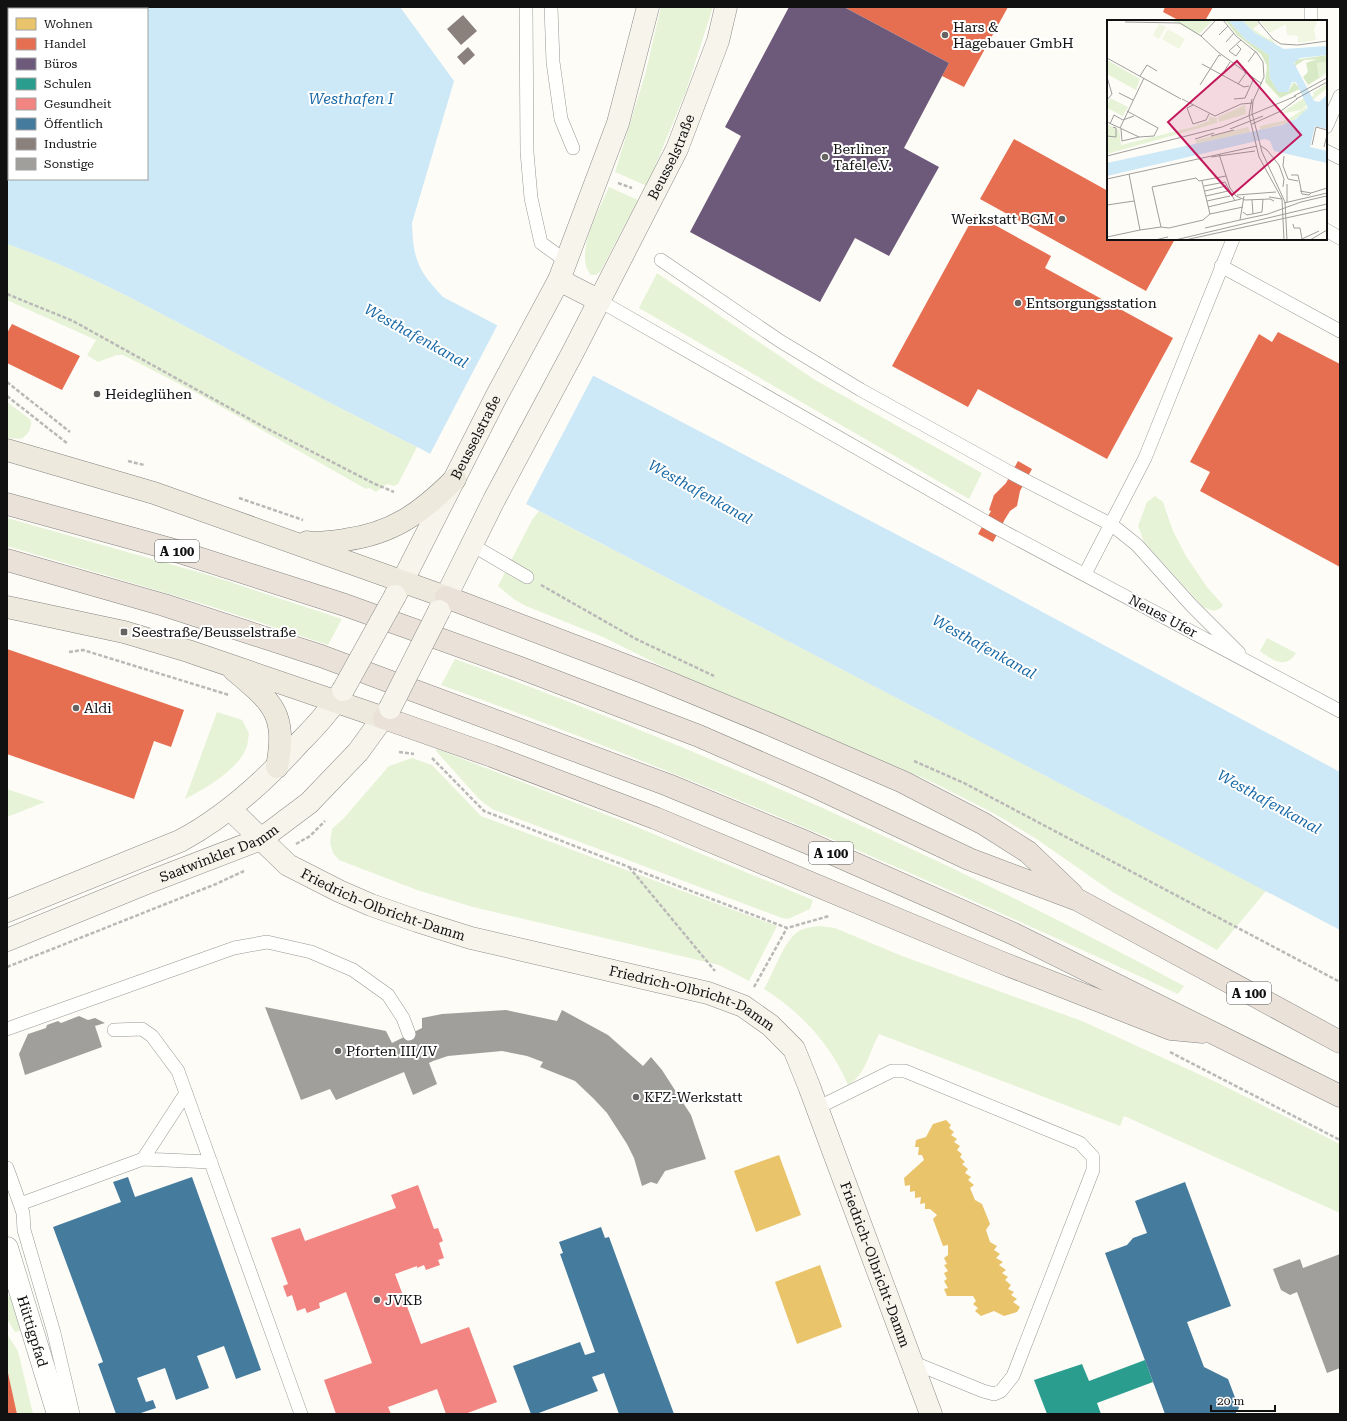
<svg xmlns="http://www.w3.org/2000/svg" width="1347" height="1421" font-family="'Roboto Serif',serif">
	<rect width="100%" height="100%" fill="#fdfcf7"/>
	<path fill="#e7f3d7" d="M661,7H713L686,91L647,186L615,172L645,75Z
		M609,187L638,200L600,272L596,275H591C573,254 600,209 609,187Z
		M7,244C85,271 156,311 228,349C291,383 354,415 417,447L398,484L394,486L387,484L376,492L370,488L366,489L195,392L123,355H117L98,362L87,355L96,340L7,300Z
		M657,273L815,380L982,473L969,499L639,308Z
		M7,402L31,420C32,429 28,434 21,439L7,438Z
		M1155,496L1163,502L1173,531L1186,556L1207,587L1223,605L1221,608L1214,611L1203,607L1144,542L1138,526L1147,502Z
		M539,511L1266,891L1217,950L1114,893L1035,838L995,814L930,781L690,680L603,637L526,606L515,600L498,586L532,520Z
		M7,518L212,576L342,619L328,645L210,606L7,546Z
		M1267,638L1296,653C1286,670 1272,660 1260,651Z
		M455,659C706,750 949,860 1184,986L1178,994C936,882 692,775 441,685Z
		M217,712L242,720L249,733C248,738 248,745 246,749C237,770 205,789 185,799Z
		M437,749L620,820L813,900L810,909L788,919L782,918L492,809L479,799L436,751Z
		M412,758L432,765L481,816L777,926L749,981L719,965L473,907L417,890L339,860L333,853L330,843L332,829L343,819L389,766Z
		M7,789L45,802L7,817Z
		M819,926L835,928L902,956L1082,1021L1216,1082L1340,1144V1213L1124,1116L1120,1126L879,1034C869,1052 866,1075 848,1085C831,1045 801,1012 764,989C773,974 782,946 795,934C801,928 811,927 819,926Z
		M11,1296L22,1330L15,1332L7,1319V1297Z
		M7,1334L18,1351L33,1414H17L7,1370Z"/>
	<path fill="#cde8f7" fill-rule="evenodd" d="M7,7H400L454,81L412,223C413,259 418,271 443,297L972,574L1340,772V930L417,447C354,415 291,383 228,349C156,311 85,271 7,244ZM9,9H147V179H9Z"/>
	<path fill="#fdfcf7" d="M493,320L594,374L525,506L416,449L417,447L430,454L498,324Z"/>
	<path fill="#e9c46a" d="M946,1120L951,1125L949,1128L954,1132L951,1135L957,1139L954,1142L960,1146L957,1150L962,1154L960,1157L965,1162L962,1164L968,1169L965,1173L971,1177L968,1180L974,1185L970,1188L975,1200L982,1204L990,1224L986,1230L990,1242L997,1246L994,1250L1000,1254L996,1258L1003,1262L999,1265L1006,1270L1002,1273L1008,1277L1005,1280L1011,1285L1008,1289L1014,1292L1011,1295L1017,1299L1013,1302L1020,1307L1017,1312L1004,1316L994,1311L981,1316L975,1311L978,1308L973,1304L976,1301L973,1296H947L944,1289L948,1288L944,1281L947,1279L944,1273L948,1271L944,1265L947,1264L944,1258L948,1255V1245L943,1246L933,1219L937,1215L930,1209H925V1203L920,1204L921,1197L915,1198V1191L910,1192V1185L905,1186L904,1178L924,1160L922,1155H918L919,1147H915L916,1140L926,1137L933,1124Z
		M779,1155L801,1215L756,1232L734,1171Z
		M820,1265L842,1327L797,1344L775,1282Z"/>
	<path fill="#e76f51" d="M844,7H1008L964,87L942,76L949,63Z
		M1165,7H1213L1205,21H1180L1163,12Z
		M1014,139L1108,191V239H1175L1146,291L980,199Z
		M975,214L1051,256L1045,268L1173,338L1107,459L978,389L968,407L892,366Z
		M12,324L80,356L62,390L7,363V333Z
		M1278,332L1340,364V567L1200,491L1210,472L1190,462L1259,334L1272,342Z
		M1018,461L1032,469L1020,491L1017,506L1010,511L1005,519L993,542L978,534L991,511L989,510L994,495L1006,483Z
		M7,649L184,710L171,747L154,741L134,799L7,754Z
		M7,1373H8L17,1414H7Z"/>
	<path fill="#6d597a" d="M789,7H844L949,63L904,148L939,167L889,256L855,238L820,302L690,232L741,136L725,127Z"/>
	<path fill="#2a9d8f" d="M1145,1360L1153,1382L1097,1403L1101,1414H1047L1034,1380L1082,1364L1089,1381Z"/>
	<path fill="#f28482" d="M418,1185L434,1229L438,1228L443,1241L439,1243L444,1258L438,1260L440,1265L426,1270L424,1265L417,1268V1266L395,1274L421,1344L469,1327L497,1402L465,1414H446L437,1389L388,1407L391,1414H336L324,1380L372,1363L346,1292L319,1303L320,1308L307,1313L305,1308L297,1311L292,1295L287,1297L283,1286L288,1284L271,1238L300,1228L305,1241L396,1208L391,1195Z"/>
	<path fill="#457b9d" d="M128,1177L135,1197L192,1177L261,1370L236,1379L224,1346L197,1356L209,1388L176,1400L165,1368L137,1378L146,1402L153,1400L156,1408L138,1414H116L98,1364L103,1362L53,1227L121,1202L113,1182Z
		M1185,1182L1231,1306L1187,1322L1204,1367L1228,1379L1239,1408L1235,1414H1165L1105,1253L1127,1245L1133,1238L1147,1233L1135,1201Z
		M601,1227L605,1238L609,1237L674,1414H619L604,1373L592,1377L598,1391L536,1414H531L513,1366L580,1342L585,1355L595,1352L560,1254L563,1253L559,1242Z"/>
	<path fill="#8a817c" d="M463,15L477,31L461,45L447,29Z
		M468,47L475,55L464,65L457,57Z"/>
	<path fill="#a19f9c" d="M265,1007L386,1031L392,1043L422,1028V1018L442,1014L506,1010L557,1021L562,1010L608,1035L643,1066L651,1057L662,1070L691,1115L706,1159L665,1171L657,1184L651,1182L642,1186L634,1158L627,1144L607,1113L594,1099L575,1081L540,1067L543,1062L527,1056L502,1051L448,1056L433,1061L429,1063L437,1084L413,1095L404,1072L336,1100L330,1089L301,1100Z
		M79,1016L88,1020L95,1018L105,1023L95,1026L102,1047L25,1075L19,1054L28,1034L46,1028L47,1025L58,1021L61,1023Z
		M1340,1254V1368L1327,1373L1297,1292L1290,1295L1281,1290L1273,1269L1300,1259L1303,1268Z"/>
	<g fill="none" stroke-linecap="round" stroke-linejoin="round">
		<defs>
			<path id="lane" d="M526,7L527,152L531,198L541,243L566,261
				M551,7L553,62L561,119L573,148
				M1311,21V7
				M1326,127L1340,96
				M1326,151L1340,158
				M1326,230L1340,238
				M661,260L780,341L861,390L1011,473L1112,525L1137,545L1191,605L1239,653
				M1221,266L1340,331
				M600,301L995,527L1340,711
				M472,545L527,577
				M1085,574L1145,458L1233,239
				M7,1029L234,948L267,942L311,952L353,970L388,995L403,1018L409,1034
				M114,1030L142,1029L152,1036L178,1071L301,1414
				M817,1108L892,1071H905L1080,1143L1093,1157V1170L1013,1376L1001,1391L994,1394L983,1391L912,1362
				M143,1159L186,1093
				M7,1168L20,1204
				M73,1414L54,1333L24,1230L23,1213L20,1204L143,1159L211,1162"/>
			<g id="street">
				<path id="s1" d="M7,1248L58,1414"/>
			</g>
			<g id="secondary">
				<path d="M559,280L600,301"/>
				<path id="s2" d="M395,596L496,397L559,280L618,123L648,7"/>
				<path id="s3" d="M439,611L494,500L573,352L677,149L718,41L726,7"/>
				<path id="s4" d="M230,809L288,865L339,891L371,905L417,921L471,938L708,993L743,1006L770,1025L794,1049L809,1086L931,1414"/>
				<path d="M7,911L180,841C227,816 265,781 300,742C316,726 331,710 343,690"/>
				<path id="s5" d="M7,940L149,882L261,839L309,803L358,752L390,708"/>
			</g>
			<path id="primary" d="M7,450L154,493L446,597
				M307,542C320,544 331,542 344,540C392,534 421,513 455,479
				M7,607L124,632L188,651L384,718
				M234,670C273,703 287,713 277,767"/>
			<path id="highway" d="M7,504L167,548L345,605L518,667L699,736L818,788L969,859L1078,900L1340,1042
				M7,560L164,605L321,656L668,785L806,842L1014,934L1340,1096
				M446,597L648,674L769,724L903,782L984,824L1028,852L1072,894
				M384,718L492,756L655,818L1000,962L1171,1029L1203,1032"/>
		</defs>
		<use href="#lane" stroke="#979795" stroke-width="14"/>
		<use href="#street" stroke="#979795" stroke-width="23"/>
		<use href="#secondary" stroke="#8e8d8b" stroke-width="23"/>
		<use href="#primary" stroke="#858482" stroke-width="23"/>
		<use href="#highway" stroke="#858482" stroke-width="23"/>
		<path stroke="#b9b9b8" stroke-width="2.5" stroke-dasharray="4 2" stroke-linecap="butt" d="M618,183L632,188
			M7,294L73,321L264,427L375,484L394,492
			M7,382L70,432
			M7,396L68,444
			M128,461L144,465
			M239,498L303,520
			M541,585L636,639L714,676
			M69,652L83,650L229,695
			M399,752L414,754
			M432,758L484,811L787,928L829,916
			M914,761L964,783L1340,982
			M296,844L310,836L325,821
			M629,867L715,971
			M7,967L216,884L244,871
			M754,987L787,928
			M1170,1052L1340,1140"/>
		<use href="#lane" stroke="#fffffe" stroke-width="13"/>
		<use href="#street" stroke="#fffffe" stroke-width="22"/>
		<use href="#secondary" stroke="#f6f4eb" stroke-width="22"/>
		<use href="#primary" stroke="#ede9dc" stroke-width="22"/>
		<use href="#highway" stroke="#eae1d8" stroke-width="22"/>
		<defs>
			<path id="secondary-bridge" d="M343,690L395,596
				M390,708L439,611"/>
		</defs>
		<use href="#secondary-bridge" stroke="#8e8d8b" stroke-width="23" stroke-linecap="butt"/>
		<use href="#secondary-bridge" stroke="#f6f4eb" stroke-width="22"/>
	</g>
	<g fill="#646362" stroke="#fff" stroke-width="1.5">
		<circle cx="945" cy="35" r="4"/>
		<circle cx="825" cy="157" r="4"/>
		<circle cx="1062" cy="219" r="4"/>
		<circle cx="1018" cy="303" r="4"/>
		<circle cx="97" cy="394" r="4"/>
		<rect x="120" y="628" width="8" height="8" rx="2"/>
		<circle cx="76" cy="708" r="4"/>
		<circle cx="338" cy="1051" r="4"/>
		<circle cx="636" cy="1097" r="4"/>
		<circle cx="377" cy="1300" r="4"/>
	</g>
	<g text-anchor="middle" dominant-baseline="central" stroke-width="4" stroke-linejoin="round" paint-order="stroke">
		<g fill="#fff" stroke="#585858" stroke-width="1">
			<rect x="155" y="540" width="44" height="22" rx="3"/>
			<rect x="809" y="842" width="44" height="22" rx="3"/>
			<rect x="1227" y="982" width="44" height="22" rx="3"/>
		</g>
		<g font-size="13" font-weight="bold" fill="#111">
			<text x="177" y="551">A 100</text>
			<text x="831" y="853">A 100</text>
			<text x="1249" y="993">A 100</text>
		</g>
		<g font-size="14" fill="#111" stroke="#fff" text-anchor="start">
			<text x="953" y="27">Hars &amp;<tspan x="953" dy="16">Hagebauer GmbH</tspan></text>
			<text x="833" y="149">Berliner<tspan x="833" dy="16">Tafel e.V.</tspan></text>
			<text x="1054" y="219" text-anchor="end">Werkstatt BGM</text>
			<text x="1026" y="303">Entsorgungsstation</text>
			<text x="105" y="394">Heideglühen</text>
			<text x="132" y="632">Seestraße/Beusselstraße</text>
			<text x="84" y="708">Aldi</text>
			<text x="346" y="1051">Pforten III/IV</text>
			<text x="644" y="1097">KFZ-Werkstatt</text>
			<text x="385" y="1300">JVKB</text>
		</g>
		<g font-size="14" fill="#111" stroke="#fff">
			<text stroke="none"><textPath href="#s3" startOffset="510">Beusselstraße</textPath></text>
			<text stroke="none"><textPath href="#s2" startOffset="178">Beusselstraße</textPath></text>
			<text transform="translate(1163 616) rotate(28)">Neues Ufer</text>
			<text stroke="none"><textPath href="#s5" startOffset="229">Saatwinkler Damm</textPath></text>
			<text stroke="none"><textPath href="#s4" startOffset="184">Friedrich-Olbricht-Damm</textPath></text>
			<text stroke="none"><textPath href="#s4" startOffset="508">Friedrich-Olbricht-Damm</textPath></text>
			<text stroke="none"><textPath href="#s4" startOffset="856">Friedrich-Olbricht-Damm</textPath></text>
			<text stroke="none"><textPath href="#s1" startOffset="87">Hüttigpfad</textPath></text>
		</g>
		<g font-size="15" font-style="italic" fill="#1768a6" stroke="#fff">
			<text x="351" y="99">Westhafen I</text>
			<text transform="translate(416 336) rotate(29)">Westhafenkanal</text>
			<text transform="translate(700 492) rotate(29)">Westhafenkanal</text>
			<text transform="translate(984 647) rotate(29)">Westhafenkanal</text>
			<text transform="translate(1269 802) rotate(29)">Westhafenkanal</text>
		</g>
	</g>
	<g transform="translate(1107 20)">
		<rect width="220" height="220" fill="#fdfcf7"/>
		<path d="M64,0H106L92,14ZM135,0H149L152,4L146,9L161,19L163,18L168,23L166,25L148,13ZM0,40L33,59L29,70L0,54ZM220,42V52L212,57L210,43ZM220,63V68L194,90L173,94L197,78L199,82L207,75L206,73ZM3,78L21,87L16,96L0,88ZM138,85L139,94L112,102L111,97ZM201,86L196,94L184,102L153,110V106L180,100ZM102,97L110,98V103L0,134V104L12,110L14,125L86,107L102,101ZM141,107L143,112L89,125V120Z" fill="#e7f3d7"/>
		<path d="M118,0H121L138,19L162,35L163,58L171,71L181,72L187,62L193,69L173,78L158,62L160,46L154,34L130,15ZM220,35V42L210,43L212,57L220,53L201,65L196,57L201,52L199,43L210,39L197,40L188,46V40Z" fill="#d8eac5"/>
		<path d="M152,0H211L207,9L209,20L191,23V16L180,15L179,4L163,13ZM52,4L59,7L52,19L46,15ZM61,9L78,19L72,29L55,19Z" fill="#f0f6e1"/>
		<path d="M121,0H135L148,13L177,29L220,26V35L193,38L187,43L207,81L212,82L220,75V109L208,106L203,127L220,131V143L167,131L163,121L158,119L0,156V143L175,105L189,99L201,88L189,62H185L181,72H171L163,58L162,35L138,19Z" fill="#cde8f7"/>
		<path fill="none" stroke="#9f9e9b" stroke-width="1" d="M116,0L129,16L150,33L156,42L157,57L146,81L145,93L155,132L178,182L180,220M150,0L166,19L174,24L191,25L220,21M18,2L73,3L94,16L111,32L155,64M112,15L121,6M94,16L109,0M119,22L127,13M130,25L134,29L129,36L122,31L134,20M0,38L74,79M141,42L149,31M95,44L137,67L142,66M115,55L123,42M33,56L40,45L50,51M0,57L5,74L0,80M131,64L139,53L137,52M93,65L112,35L114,36M12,73L26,80M187,76L220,58M75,79L108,96L134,84L146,83M127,79L138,78L147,58M145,79L142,95L152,137L175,179L177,220M189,79L220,62M86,85L80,88L86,104L99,100L102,94M20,91L51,108L47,116L32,117M0,102L13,108L37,58M3,104L7,95L16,100L27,96M145,104L174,91L190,79M13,108L32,117L15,121L14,109M123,109L156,96M0,116L9,117V108L6,107M104,116L127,110M88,119L107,113M205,125L209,107L220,110M154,126L160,130L172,145L177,159L176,167M217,127L220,115M112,134L123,168L129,176L138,180L163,179L167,181M0,136L115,107L189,76M177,136L176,146L181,159L191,161M104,137L148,131M184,155H191L195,174L202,175L204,173M0,159L150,126M95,161L103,194L136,187M180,164V182M97,166L118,162L128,181M98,171L119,166M193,171L204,173L220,168M130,175L169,172M99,176L121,171M162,177L175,179M145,180L146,194M100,181L123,176M177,183L220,173M0,185L27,181M101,187L134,179M136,192L140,195L155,192L156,179M103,194L96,200L62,208L54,207L45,167L89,158L92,161L119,156M133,200L161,194L194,182L215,177L220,176V173M186,204L187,208H193L195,219L212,211M98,208L133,200L137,176M33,210L54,207M0,217L33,210L22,154M48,220L61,217M68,220L220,184M78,220L220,189M203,220L220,210"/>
		<path fill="#c2185b" fill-opacity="0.15" stroke="#c2185b" stroke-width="2" d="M130,41L194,115L125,175L61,102Z"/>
		<rect width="220" height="220" fill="none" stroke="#111" stroke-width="2"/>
	</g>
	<rect width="1347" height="1421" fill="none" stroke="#111111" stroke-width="16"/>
	<rect x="8" y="8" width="140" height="172" fill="#ffffff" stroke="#a0a0a0"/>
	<rect x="16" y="18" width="20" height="12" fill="#e9c46a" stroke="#a0a0a0"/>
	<text x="44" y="28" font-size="12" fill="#111111">Wohnen</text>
	<rect x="16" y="38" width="20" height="12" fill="#e76f51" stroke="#a0a0a0"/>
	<text x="44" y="48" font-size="12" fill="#111111">Handel</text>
	<rect x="16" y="58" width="20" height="12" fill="#6d597a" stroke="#a0a0a0"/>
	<text x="44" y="68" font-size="12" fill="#111111">Büros</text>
	<rect x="16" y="78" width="20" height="12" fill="#2a9d8f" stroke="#a0a0a0"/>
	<text x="44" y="88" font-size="12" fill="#111111">Schulen</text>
	<rect x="16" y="98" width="20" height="12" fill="#f28482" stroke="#a0a0a0"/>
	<text x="44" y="108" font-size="12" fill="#111111">Gesundheit</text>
	<rect x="16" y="118" width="20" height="12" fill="#457b9d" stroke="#a0a0a0"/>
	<text x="44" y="128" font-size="12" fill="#111111">Öffentlich</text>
	<rect x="16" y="138" width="20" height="12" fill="#8a817c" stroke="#a0a0a0"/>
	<text x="44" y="148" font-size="12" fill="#111111">Industrie</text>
	<rect x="16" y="158" width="20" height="12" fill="#a19f9c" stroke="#a0a0a0"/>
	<text x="44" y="168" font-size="12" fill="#111111">Sonstige</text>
	<path d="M1211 1405v6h64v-6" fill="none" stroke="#111111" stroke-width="2"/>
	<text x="1217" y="1405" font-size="12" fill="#111111" stroke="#ffffff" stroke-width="3" paint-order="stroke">20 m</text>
</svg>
